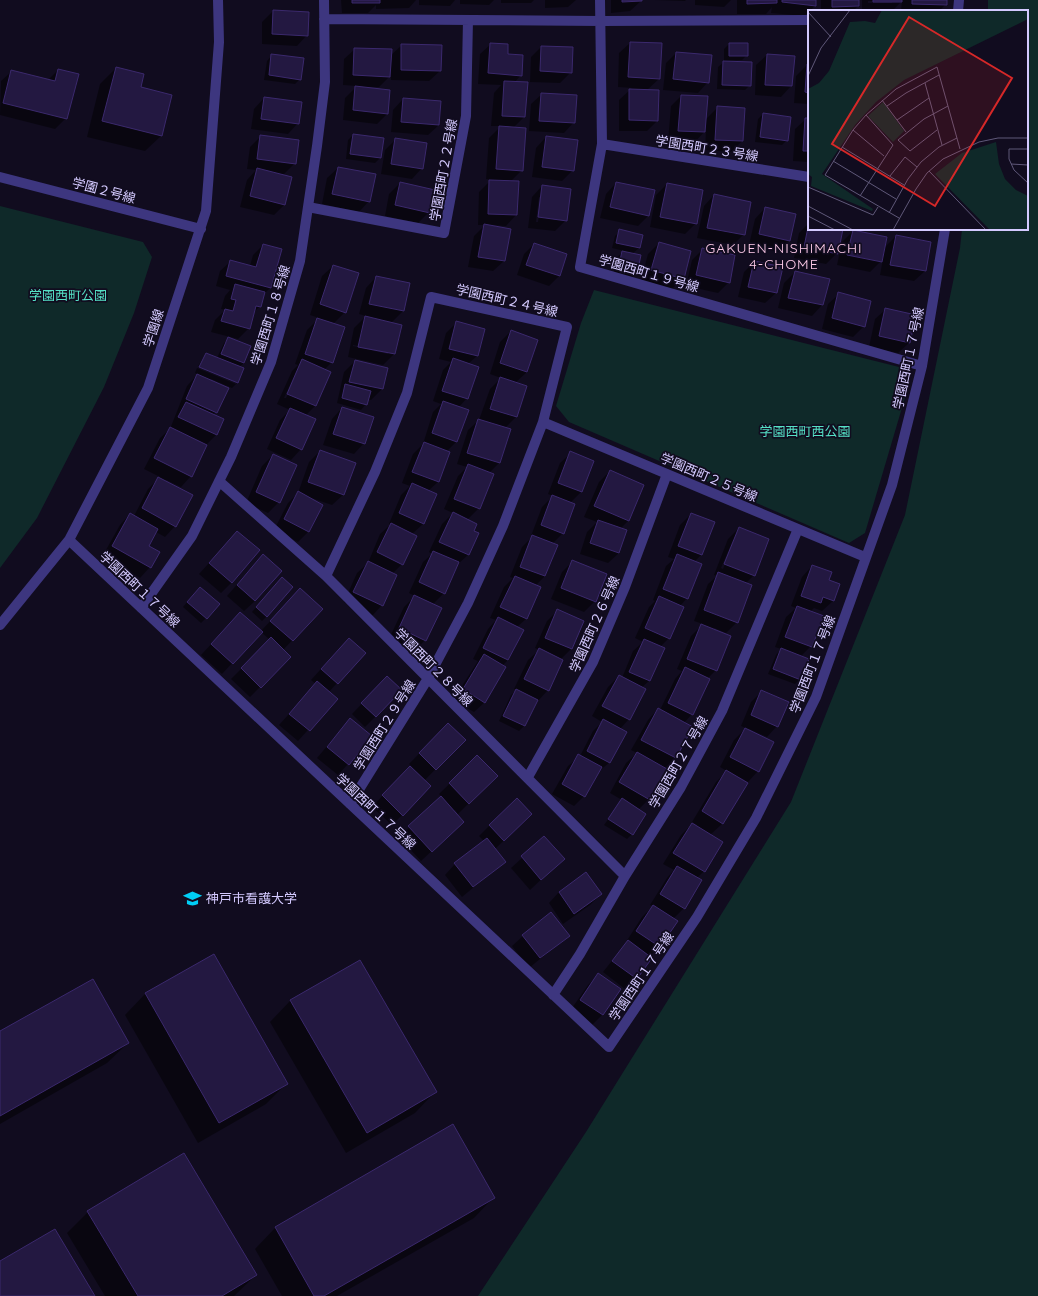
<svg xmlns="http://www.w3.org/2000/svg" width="1038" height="1296" font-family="Quicksand,'Noto Sans JP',sans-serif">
	<rect width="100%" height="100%" fill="#110c1f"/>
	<path fill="#0f2929" d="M988,0H1038V1296H478L586,1132L791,802L905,515L960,248L962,229H1027V11H988Z
		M0,206L143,242L152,257L134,313L104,387L37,518L0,568Z
		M594,290L899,367L909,384L865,533L849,543L569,422L556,406L581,323Z"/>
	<path fill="#0007" fill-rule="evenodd" d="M341,0H416L409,8L376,9V5L368,13H342Z
		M419,0H455L450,6L419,5Z
		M460,0H494L489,5L460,4Z
		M501,0H534L531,3H501Z
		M545,0H576L568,7L545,8Z
		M611,0H641V1L630,11L611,13Z
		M655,0H686L685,1Z
		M695,0H731L724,7L695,5Z
		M737,0H815V6L804,16L771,13L772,7L766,14H737Z
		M821,0H858V6L853,11H821Z
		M862,0H946V4L939,11H901L902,1L892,11H862ZM868,1H892V3H868Z
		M273,11L307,35L297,46L262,44V22Z
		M630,43L660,78L647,90L657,121L647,131H619V100L632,88L618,87L619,53Z
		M491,44L507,55L521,75L514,83L524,117L513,128L522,170L510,182H518L516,215L506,226L491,225L510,230L504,261L493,271L468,267L474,236L485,225H478L479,192L490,181L497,182V180L486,179L489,138L501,126H491L494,93L501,85L478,84L480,54Z
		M729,44L747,55L742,60L724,61L750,85L745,90L717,89L718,67L724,62V49Z
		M402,45L440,71L429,81L391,80V75L379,87H369L387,114L377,124L343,120L345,98L357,86L343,85L344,59L355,49L390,56Z
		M541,47L571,72L560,83L530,82L531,57Z
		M676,53L708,82L698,93L663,90L666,63Z
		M272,55L300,79L295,84L264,80L267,61Z
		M767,55L793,57L791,86L781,97L755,95L756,65Z
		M807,65H809V104L794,103L796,76Z
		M116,68L140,88L161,136L145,151L87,137L100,84Z
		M58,70L66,118L55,129L0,115L1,81L12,71L48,80Z
		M542,94L574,122L564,133L529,131L531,104Z
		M681,96L705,120L717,108L744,109L742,141L731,152L705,150L706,130L694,143L668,141L671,106Z
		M264,98L298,123L288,134L251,129L254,109Z
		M403,99L439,125L428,135L391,132L393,110Z
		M763,114L787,140L782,145L755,142L758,119Z
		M806,119H809V162L793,161L795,129Z
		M353,135L380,158L375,163L346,159L348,140Z
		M261,136L295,163L283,175L284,205L274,215L240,207L247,180L256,170L247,169L250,147Z
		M546,137L573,170L562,181L532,177L536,148Z
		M395,140L422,168L412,179L381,174L385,150Z
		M338,168L369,201L359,212L322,204L327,178Z
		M400,183L429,212L418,223L385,216L389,194Z
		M616,183L648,216L638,226L600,218L606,194Z
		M667,184L696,223L685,234L650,227L656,195Z
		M542,186L566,220L555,231L528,228L532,197ZM539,197H541L538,222H536Z
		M714,195L744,234L733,245L697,238L704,206Z
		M765,208L795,215L789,241L778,252L749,245L755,219Z
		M809,223V229H842L837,253L826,264L794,258L799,233Z
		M620,231L642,236L639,248L632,254L636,273L631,279L613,275L617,257L624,251L612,248L615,236Z
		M853,231L884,248L896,236L925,271L914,281L880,275L883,259L870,272L837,265L842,242Z
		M659,243L683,278L672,289L641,280L648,254Z
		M534,244L559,276L549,286L517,275L524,254Z
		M263,245L281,249L270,288L263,295L260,306L253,313L249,328L238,339L211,332L215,320L225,310L221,309L225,296L230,290L216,286L220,271L231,261L250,266L253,255Z
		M703,249L729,282L718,293L686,286L692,260Z
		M754,262L776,293L765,303L738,297L744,272Z
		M333,266L345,312L333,324L332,362L324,370L315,406L306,415L301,449L291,460L267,449L280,420L290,410L277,404L292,371L298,365L295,364L307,330L319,318L310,315L322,276ZM296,372H298L286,398H284Z
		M795,272L822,305L812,316L778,308L784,283Z
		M376,277L409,284L403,311L391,323L400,325L394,354L383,365L348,357L354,328L366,316L359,314L366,288ZM353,345L388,352V354L353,346Z
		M839,294L864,326L853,337L822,329L828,304Z
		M886,309L915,315L909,343L898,353L869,347L875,319Z
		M457,322L477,356L468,364L467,398L459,407L468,410L456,442L446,452L449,453L438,482L428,491L423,524L412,534L402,564L392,574L382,605L372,616L344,602L357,573L368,563L380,534L390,525L389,524L401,495L410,486L402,483L413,454L423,444L433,412L441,404L433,401L443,370L451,362L439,359L446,333Z
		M511,331L527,372L515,383L526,387L516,417L505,428L510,430L499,463L489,473L479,508L467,520L473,531L468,555L457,565L444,593L432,605L425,640L415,651L389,639L404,607L415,596L409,593L423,562L432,554L429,552L442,524L453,513L444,509L458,476L467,467L457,464L468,430L479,420L490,389L501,378L490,374L500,342Z
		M229,338L244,363L239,367L243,369L237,383L232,388L211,379L216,412L213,415L223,420L216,435L206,445L191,476L181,487L166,480L175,526L165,537L156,532L147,546L150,567L140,578L102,557L120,525L130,514L134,516L148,489L160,477L144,469L160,438L170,429L187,386L198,374L195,373L197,368L236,384V382L198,366L206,354L217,358L224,343Z
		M355,361L387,368L382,389L371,400L367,399L366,404L361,410L337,403L344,372Z
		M342,408L364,443L354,454L323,445L332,419Z
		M320,451L354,464L343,495L332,505L308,497L322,505L308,532L298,542L274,530L288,503L298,493L309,462Z
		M571,453L581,492L570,503L563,533L552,544L545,576L535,586L526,619L517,627L522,630L508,660L502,666L485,702L474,712L453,700L478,661L473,659L488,629L496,620L490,618L504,587L513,578L510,577L522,547L533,536H531L542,507L553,496L548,494L560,463Z
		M273,455L279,502L268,513L246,503L262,466Z
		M610,471L629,520L620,529L619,553L608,563L580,554L587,532L597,522L584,517L599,482Z
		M691,514L714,523L701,555L694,562L687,598L680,606L669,638L660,647L663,649L649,681L641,688L629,719L620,729L609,763L598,772L584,796L574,806L552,794L568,766L580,756L593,731L602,722L592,716L608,687L619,676L622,678L633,651L643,642L635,638L649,607L655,601L653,600L666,566L674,559L668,557L680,525Z
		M739,528L754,575L745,584L737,622L726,633L714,628L716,670L707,679L692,714L684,723L692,727L675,758L664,769L649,799L638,810L632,834L627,839L604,825L622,800L610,793L626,763L637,753L631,750L648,720L658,709L660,710L675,679L682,671L677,669L691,636L703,624L694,621L708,584L717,576L714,575L728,539ZM733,540H735L723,569L721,568Z
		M237,532L232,582L221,593L199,574Z
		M572,562L595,601L584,612L551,599L562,572Z
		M253,566L255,601L244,611L227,596Z
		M812,566L827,581L838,585L833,601L822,611L814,608L810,612L811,646L800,657V679L795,684L768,674L776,655L781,649L775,647L786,617L796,608L791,606L802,577Z
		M277,583L267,616L262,621L252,612Z
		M195,593L206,618L201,623L183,607Z
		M290,600L322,609L283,650L290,657L250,697L231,679L270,640L261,632L222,674L201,655L230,624L261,631Z
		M557,611L571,649L560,660L548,690L538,701L525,725L519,731L499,721L511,695L516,690L514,689L528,660L539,650L535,648L547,621Z
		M338,650L337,683L328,693L336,699L298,741L279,725L316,684L311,680Z
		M377,688L376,716L365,727L352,714Z
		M762,691L777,726L767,737L749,729V731L758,771L748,782L739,777L738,779L746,783L722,824L710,835L704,871L697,878L684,908L673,919L660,946L649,957L651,958L636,979L625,989L603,972L627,942H626L642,917L653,906L650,905L667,878L674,870L663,864L681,835L692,824L696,827L697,825L692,822L716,782L727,771L720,767L734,740L746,728L741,726L751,702Z
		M350,719L348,764L338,775L317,758Z
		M448,724L464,740L424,781L402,815L392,825L372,807L399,778L420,775L409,764Z
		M477,757L496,776L458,814L455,810L453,811L452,832L421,861L399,837L442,797L439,794Z
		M490,825H520L495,849L504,862L462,897L445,875L455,864L484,841L479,836Z
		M544,838L563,859L530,890L511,868Z
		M586,873L601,894L590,905L563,924L549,903L559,892Z
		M523,936H568L529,968L512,946Z
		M213,955L287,1083L266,1104L198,1143L125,1015L145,994Z
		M359,961L435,1092L415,1113L346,1153L270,1022L290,1001Z
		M598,975L620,989L602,1015L592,1025L570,1011L588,985Z
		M0,1033L128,1043L107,1063L0,1124Z
		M453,1126L494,1197L474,1218L337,1296H282L255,1249L275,1228Z
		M183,1154L256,1275L234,1296H105L67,1233L88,1212Z"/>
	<path fill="#231841" stroke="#3b296d" d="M352,0H380V3H352Z
		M622,0H642V1L622,2Z
		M747,0H777V3L747,4Z
		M782,0H816V6L782,2Z
		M832,0H859V6L832,7Z
		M873,0H902V2H873Z
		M912,0H947V5L912,4Z
		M273,10L309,12L308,36L272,34Z
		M630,42L662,43L660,79L628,77Z
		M490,43L508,44V54L523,55L522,76L488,73Z
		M729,43H748V56H729Z
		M401,44L442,45L441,71L401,70Z
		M541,46L573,47L572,73L540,71Z
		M354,48L392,49L390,77L353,75Z
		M676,52L712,55L709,83L673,79Z
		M271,54L304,58L301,80L269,75Z
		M767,54L795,56L792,86L765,85Z
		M723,61L752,62L751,86L722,85Z
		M807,64H809V93L805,92Z
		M116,67L144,74L141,87L172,95L162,136L102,121Z
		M58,69L79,74L67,119L3,103L11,70L55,81Z
		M504,81L528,82L525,117L502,116Z
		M355,86L390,90L388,114L353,110Z
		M629,89L659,90L658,121L629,120Z
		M541,93L577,95L575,123L539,121Z
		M681,95L708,96L705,132L678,131Z
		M264,97L302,102L299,124L261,119Z
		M403,98L441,101L439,125L401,122Z
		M717,106L745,108L743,141L715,140Z
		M763,113L791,117L788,141L760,137Z
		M805,118H809V151H803Z
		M499,126L526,128L523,171L496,169Z
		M353,134L384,138L381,158L350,154Z
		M260,135L299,140L296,164L257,159Z
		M546,136L578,140L574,171L542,167Z
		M395,138L427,143L423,169L391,164Z
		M338,167L376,174L370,202L332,194Z
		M257,168L292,177L285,205L250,196Z
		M489,180L519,181L517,215L488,214Z
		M400,182L435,190L430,213L395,205Z
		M616,182L655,190L649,216L610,207Z
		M667,183L703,190L697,224L660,217Z
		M542,185L571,189L567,221L538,217Z
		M714,194L751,202L745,235L707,228Z
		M765,207L796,214L790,241L759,234Z
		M809,222V229H843L838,254L804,247Z
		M484,224L511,229L505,261L478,257Z
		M619,229L643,235L640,248L616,243Z
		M853,230L887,237L882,262L847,255Z
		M896,235L931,242L926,271L890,265Z
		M659,242L691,251L684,279L651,270Z
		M534,243L567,254L560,276L526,265Z
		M263,244L282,249L271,288L226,276L230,260L256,267Z
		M702,248L735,255L730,283L696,275Z
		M622,251L641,255L637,274L618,270Z
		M754,261L783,267L777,293L748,287Z
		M333,265L359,273L346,313L320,304Z
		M795,271L830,279L823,305L788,298Z
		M376,276L410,283L404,311L369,304Z
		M235,284L265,292L261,307L256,306L250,329L221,321L225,309L233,311L236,300L231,299Z
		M838,292L871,301L865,327L832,318Z
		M885,308L916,315L910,343L879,336Z
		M365,316L402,325L395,354L358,347Z
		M317,318L345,327L333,363L305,354Z
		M456,321L485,329L478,356L449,349Z
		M511,330L538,340L527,372L500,363Z
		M228,337L251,346L244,363L221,354Z
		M206,353L244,368L238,383L199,367Z
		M453,358L479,367L468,399L442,391Z
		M302,359L331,372L316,406L287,394Z
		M355,360L388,368L383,389L349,382Z
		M197,374L229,388L217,413L186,399Z
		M500,377L527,386L517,417L490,409Z
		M345,384L371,391L367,405L342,398Z
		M443,401L469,410L457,442L432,433Z
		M186,402L224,419L217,435L178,417Z
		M342,407L374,417L365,444L333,434Z
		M290,408L316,419L302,450L276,438Z
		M478,419L511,429L500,463L467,453Z
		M170,427L207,445L192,477L154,458Z
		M424,442L450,452L439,482L412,472Z
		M320,450L356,463L344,495L308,482Z
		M570,451L594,461L582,492L558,483Z
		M273,454L297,465L280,503L256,492Z
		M468,464L494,474L480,509L454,499Z
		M610,470L644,485L629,521L594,506Z
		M158,477L193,495L176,527L142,508Z
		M412,483L437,494L424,524L399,513Z
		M298,491L323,505L309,532L284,519Z
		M552,495L575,504L564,534L541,525Z
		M453,512L477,524L474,531L479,533L469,555L439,542Z
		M130,513L158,529L149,546L160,552L151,568L112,546Z
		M691,513L715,522L702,555L678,546Z
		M598,520L627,530L619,553L590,543Z
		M391,523L417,536L403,565L377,552Z
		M739,527L769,539L755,576L724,564Z
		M237,531L260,550L232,583L209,563Z
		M532,535L558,545L545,576L520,567Z
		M433,551L459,562L445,594L419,582Z
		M263,554L282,571L255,601L237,585Z
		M677,554L702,564L688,599L663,589Z
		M572,560L607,574L596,602L561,588Z
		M368,561L397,575L383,606L353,592Z
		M812,565L832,572L829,580L840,584L834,601L823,597L821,603L801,596Z
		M718,572L752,585L738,623L704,610Z
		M515,576L541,587L527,619L500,607Z
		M282,577L293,587L267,617L256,607Z
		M200,587L220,604L207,619L187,602Z
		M300,588L323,609L293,641L270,621Z
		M414,595L442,608L426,641L399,628Z
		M659,596L684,607L670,639L645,628Z
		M797,606L824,616L812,647L785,637Z
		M557,609L584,621L572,649L545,638Z
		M240,612L263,632L233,664L211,644Z
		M498,617L524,630L508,660L483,648Z
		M701,624L731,636L717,671L687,659Z
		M271,637L291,657L261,688L241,668Z
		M349,638L366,653L338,684L321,669Z
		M644,639L665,648L650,681L629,672Z
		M539,648L563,660L549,691L524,679Z
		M781,648L809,659L801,680L773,669Z
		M484,654L506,667L485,703L463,689Z
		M685,667L710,679L693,715L668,703Z
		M619,675L646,689L630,720L602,706Z
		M387,676L402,690L376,717L361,703Z
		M317,681L338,699L310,731L289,714Z
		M516,689L538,700L525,726L503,716Z
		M761,690L789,702L778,727L751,715Z
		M658,708L693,727L676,758L641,740Z
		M350,718L372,736L349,765L327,747Z
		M603,719L627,732L610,763L587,751Z
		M448,723L466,740L436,770L419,753Z
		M745,728L774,742L759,772L730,757Z
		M637,752L667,769L650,800L619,782Z
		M578,754L602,767L585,797L562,784Z
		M477,755L498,776L469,804L449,783Z
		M410,766L431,786L403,816L382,795Z
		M726,770L748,783L723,824L702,811Z
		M441,796L464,822L432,852L408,826Z
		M517,798L532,814L504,841L489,825Z
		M622,798L646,814L633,835L608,819Z
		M692,823L723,842L705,872L673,853Z
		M544,836L565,859L541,880L521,856Z
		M487,838L506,862L473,887L454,863Z
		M677,866L702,880L685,909L660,894Z
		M586,872L602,894L574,914L559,892Z
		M653,905L678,921L660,947L636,931Z
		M551,912L570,936L540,958L522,935Z
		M628,940L652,958L637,979L612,961Z
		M214,954L288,1084L219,1123L145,993Z
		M360,960L437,1092L367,1133L290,1000Z
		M598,973L621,989L603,1015L580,1000Z
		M93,979L129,1043L0,1116V1031Z
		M453,1124L495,1198L324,1296H314L275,1227Z
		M184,1153L257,1275L222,1296H138L87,1211Z
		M55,1229L95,1296H0V1261Z"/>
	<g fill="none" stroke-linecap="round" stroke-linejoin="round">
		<path stroke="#3d367f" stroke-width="10" d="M600,0L602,144L580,267L922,366
			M958,11L959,0
			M324,19L601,21L809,20
			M602,144L809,177
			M0,177L201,229
			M308,207L444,233L466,116L468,20
			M543,422L865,557
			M219,481L326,576L625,876
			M69,540L609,1047L697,917L756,818L816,697L892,485L922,366L945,229
			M326,576L375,472L407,393L431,297L567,327L543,422L503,526L468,603L427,680L350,804
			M141,608L192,536L231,457L271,362L300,261L317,146L325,82L324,0
			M0,625L69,540L148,388L206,211L219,42L218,0
			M528,777L593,662L625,587L667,474
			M553,995L580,954L625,876L681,787L722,711L798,529"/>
	</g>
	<defs>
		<symbol id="university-bare" viewBox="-9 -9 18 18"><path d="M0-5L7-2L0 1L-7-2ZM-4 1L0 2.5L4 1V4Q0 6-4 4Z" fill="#00cef5" stroke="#110c1f" stroke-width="2.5" paint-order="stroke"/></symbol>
	</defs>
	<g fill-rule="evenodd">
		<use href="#university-bare" x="180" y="886" width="25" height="25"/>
	</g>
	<g text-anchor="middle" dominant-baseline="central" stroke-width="3.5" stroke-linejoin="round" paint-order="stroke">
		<g font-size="13" fill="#d4caff" stroke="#110c1f">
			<text transform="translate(707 148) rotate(9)">学園西町２３号線</text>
			<text transform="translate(443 170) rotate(-80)">学園西町２２号線</text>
			<text transform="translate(104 190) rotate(15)">学園２号線</text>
			<text transform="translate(649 273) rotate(16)">学園西町１９号線</text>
			<text transform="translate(507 300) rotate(13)">学園西町２４号線</text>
			<text transform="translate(270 315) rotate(-73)">学園西町１８号線</text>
			<text transform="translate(153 328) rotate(-72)">学園線</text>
			<text transform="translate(908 358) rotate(-78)">学園西町１７号線</text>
			<text transform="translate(709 477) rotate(23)">学園西町２５号線</text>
			<text transform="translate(140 589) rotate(43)">学園西町１７号線</text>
			<text transform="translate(594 624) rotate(-66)">学園西町２６号線</text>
			<text transform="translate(812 664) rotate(-69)">学園西町１７号線</text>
			<text transform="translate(434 667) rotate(45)">学園西町２８号線</text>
			<text transform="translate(384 725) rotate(-58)">学園西町２９号線</text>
			<text transform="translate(678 762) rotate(-60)">学園西町２７号線</text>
			<text transform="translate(376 811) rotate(43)">学園西町１７号線</text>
			<text transform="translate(641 976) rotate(-56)">学園西町１７号線</text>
		</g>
		<g font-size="13" fill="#55e0c6" stroke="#110c1f">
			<text x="68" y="295">学園西町公園</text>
			<text x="805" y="431">学園西町西公園</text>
		</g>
		<g font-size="13" fill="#d4caff" stroke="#110c1f" text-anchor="start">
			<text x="206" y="898">神戸市看護大学</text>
		</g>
		<g font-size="14" letter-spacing="1" fill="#ffccea" stroke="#110c1f">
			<text x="784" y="248">GAKUEN-NISHIMACHI<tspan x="784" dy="16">4-CHOME</tspan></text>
		</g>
	</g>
	<g transform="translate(808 10)">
		<rect width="220" height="220" fill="#110c1f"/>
		<path d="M74,0H220V9L96,70L68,92L47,115L14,164L65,199L64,201L3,176L4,167L0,164V79L11,73L21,61L42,12L57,11L67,13ZM75,92L96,121L85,132L60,106ZM188,132L191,154L197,169L208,180L220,186V220H182L127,164L154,143Z" fill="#0f2929"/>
		<path fill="none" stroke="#5f5879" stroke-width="1" d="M0,2L23,27M0,66L13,38L42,0M117,73L134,135M74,90L98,122M79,96L98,83L131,65M89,110L121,88M45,120L76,146M129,120L102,141L90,130L116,109L140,96M34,137L96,175M220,139H201V149L206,160L220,173M25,151L88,189M203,154L220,155M121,161L178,220M82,166L97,147L109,157M0,177L65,205L70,197M52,186L85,135L58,105M0,196L45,220M81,203L100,169L113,152L131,137L149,128M0,206L27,220M91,208L17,165L45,120L58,105L88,79L129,57L152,139M85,220L108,179L119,163L135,149L171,132L190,128H220"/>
		<path fill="#d62828" fill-opacity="0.15" stroke="#d62828" stroke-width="2" d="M101,7L204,68L127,196L24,134Z"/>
		<rect width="220" height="220" fill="none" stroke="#d4caff" stroke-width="2"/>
	</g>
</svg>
